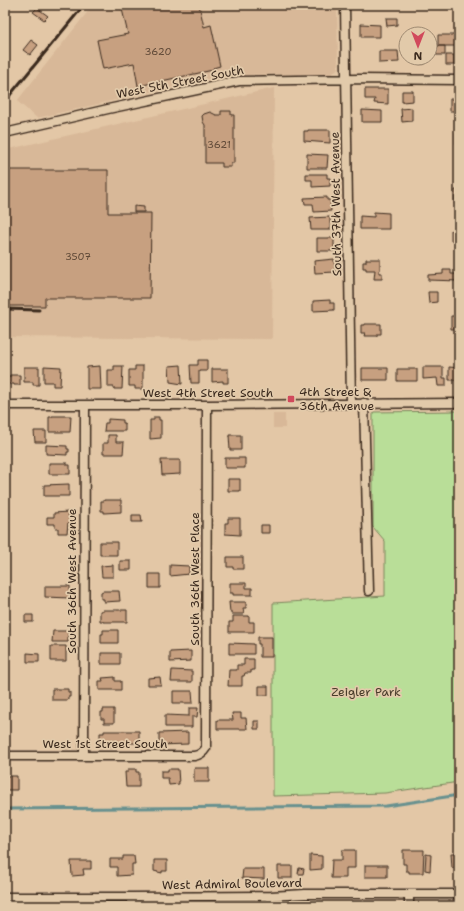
<svg xmlns="http://www.w3.org/2000/svg" width="464" height="911" font-family="'Shantell Sans',sans-serif">
	<rect width="100%" height="100%" fill="#e3c7a6"/>
	<filter id="ink" filterUnits="userSpaceOnUse"><feTurbulence type="fractalNoise" baseFrequency=".025" numOctaves="2"/><feDisplacementMap in="SourceGraphic" scale="8" xChannelSelector="R" yChannelSelector="G"/><feConvolveMatrix kernelMatrix="1 2 1 2 8 2 1 2 1" color-interpolation-filters="sRGB"/></filter>
	<g filter="url(#ink)">
		<path fill="#d8b898" d="M93,5H337L338,68L332,74L226,75L37,118L17,101Z
			M274,88L272,339L5,337V150Z
			M273,414H285V428H273Z"/>
		<path fill="#b9de98" stroke="#7a845b" d="M459,411V782L385,793L273,796V603L385,596V541L373,527V412Z"/>
		<g fill="none" stroke-linecap="round" stroke-linejoin="round">
			<path stroke="#67918f" stroke-width="3" d="M5,809L386,806L459,795"/>
		</g>
		<path fill="#c7a080" stroke="#3b2a1e" d="M121,5H199L204,27L211,25L220,66L213,68V70L138,86L134,63L103,69L97,40L128,34Z
			M37,8L48,16L44,20L33,12Z
			M386,18H397V25L387,26Z
			M361,24L380,25V37H361Z
			M438,35H459V46H438Z
			M31,40L38,45L30,55L23,50Z
			M436,46H445V55H436Z
			M379,51H398L399,62L379,63Z
			M446,55H454V65H446Z
			M418,58H425V64H419Z
			M454,88H459V111H450V99H454Z
			M365,89H388V104L374,103L375,99H365Z
			M402,91H413V101L402,102Z
			M412,108V121L402,122L401,109Z
			M362,110L382,111V122H362Z
			M221,111H231V115H234V163H231V167H222V163H205V125L203,122L202,116L204,114L210,112L216,115H221Z
			M308,130H330V143L304,141V131H308Z
			M456,132H459V144H456Z
			M307,154L328,155L327,168H307Z
			M5,170H108V213H151L150,298H45V306H5Z
			M306,174H327V178H330V186L312,187V180H306Z
			M455,190H459V204H455Z
			M327,197V200H330L331,211L314,212L313,204H305L304,198Z
			M134,206L144,207V212H134Z
			M374,212L389,213V229H360V216L374,217Z
			M330,217V230H311L310,218Z
			M451,230H459V241H451Z
			M317,238H334V251H317Z
			M334,259L335,272L315,273L314,261Z
			M366,259H380V270H379V273H382V279H374L375,270H366V268H363V262H366Z
			M443,270H451V274H459V281L428,280V275L443,274Z
			M428,292H437V302L429,303Z
			M330,300V303H334V310L313,311V301Z
			M451,316H459V329H451Z
			M365,324H381V334H377V336H364L365,333H361V325H365Z
			M198,360H207V371H199V383H191L190,365H198Z
			M181,365L182,384L170,382L169,366Z
			M44,366L61,367L60,386H53V382H44Z
			M100,366L101,389H87V367Z
			M114,366H123L122,389H114V387H108V370H114Z
			M135,366H143V389H135V386H129V370H135Z
			M24,367H39V385H33V382H24Z
			M423,367H443V378H446V386H438L437,378L423,379Z
			M449,367L459,368V380H449Z
			M362,368H388V380H362Z
			M212,369H228V383H223V381L212,382Z
			M397,369H417V381H397Z
			M10,375H20V385H14V384H5V377H10Z
			M52,416H71L70,432H49V417H52Z
			M154,417H159V420H161V438L150,439V420H154Z
			M108,419L123,420V423H125V431H104L105,423H108Z
			M34,431H46V442H35Z
			M108,435H116V442H124L123,454H103V443H108Z
			M229,435H241V450H230Z
			M46,445L67,446V449H69V452H67V455L46,454Z
			M225,458H245V468H225Z
			M161,460H180V474L162,475Z
			M49,463H67V465H70V474H49Z
			M228,479H240V491H228Z
			M69,484V496H44V485Z
			M104,500H121V512L104,513V511H101V501H104Z
			M68,512L69,519H71V523H68L67,533H58V528H55V524H47V517H54V513Z
			M132,515H141L142,522H132Z
			M228,518H240V535L225,534V523H228Z
			M261,525H269V533H261Z
			M100,542H117V555H100Z
			M227,557H243V569H233V567H227Z
			M120,561H131V570H120Z
			M113,565V577H102L101,566Z
			M170,565L189,566V574L170,576Z
			M149,574H160V588H149Z
			M230,583H246V588H252V595H233V593H230Z
			M45,586H70V598L45,597Z
			M103,591H119L120,601L104,602V599H101V592Z
			M229,602H246V608H243L244,614H232V612H230Z
			M103,610H127V622H103V621H100V611Z
			M25,615H33V622H25Z
			M233,616H249V622H254V632H229V622H233Z
			M103,630H118V643H101V634H103Z
			M53,631H68V642H52Z
			M258,637H272V657H260V644H258Z
			M229,643L254,644V654H229Z
			M51,646H66V661H51Z
			M191,651V661L170,662V652Z
			M27,653L39,654V662H27Z
			M101,653H120V664H101Z
			M244,659H254V670H251V673H245L244,676H242V686H228L229,670H237V665H244Z
			M172,670L192,671V682H171Z
			M115,677V681H121V690H99V681H103L102,678Z
			M160,677L161,685H148V678Z
			M259,686H268V695H259Z
			M52,689H68V692H70V697H68V700H52Z
			M173,691H192L193,703H173Z
			M189,708H198L197,717H192V727H165V715L189,716Z
			M103,709H114V723H104V719H101V712H103Z
			M232,713H241V718H246L247,729H217V720H233Z
			M254,721H259V729H254Z
			M104,731H139V743H116V746H100V733H104Z
			M188,732V744L159,745V733Z
			M194,768H209V782H194Z
			M128,769H136V772H139V787H126L125,772H128Z
			M168,769H178L179,784L169,785L168,778H161V771H168Z
			M5,776H17V790H5Z
			M342,850H355V868H346V878H331L332,860H342Z
			M403,850H424L423,873H409V871H406V864H403Z
			M451,853H459V868H452Z
			M426,854L431,855L430,871L425,870Z
			M310,855L322,856V869L310,870Z
			M123,856H134L135,864H132V875L117,876V867H110V859H123Z
			M154,860H167V871H162V873L154,871Z
			M71,861H91V869H83L84,875L72,876Z
			M365,865H387V877H365Z
			M278,866H292V878H278Z
			M299,868L304,869L303,874H298Z
			M243,869H264V879L242,878Z"/>
		<g fill="none" stroke-linecap="round" stroke-linejoin="round">
			<defs>
				<path id="street" d="M345,5L351,403
					M5,133L108,109L239,81L359,79L459,80
					M364,403L369,591
					M5,405H207L459,403
					M5,756H194C200,755 203,753 206,748L207,405
					M84,756L85,405
					M271,896V906
					M5,897H132L271,896L305,894H459
					M132,906V897
					M409,906V894"/>
			</defs>
			<use href="#street" stroke="#3b2a1e" stroke-width="11"/>
			<use href="#street" stroke="#e2caaa" stroke-width="8"/>
			<path stroke="#3b2a1e" stroke-width="3" d="M5,101L84,5
				M5,309L39,310"/>
		</g>
	</g>
	<rect fill="#d1495b" stroke="#e2caaa" stroke-width="1.5" x="287" y="395" width="8" height="8" rx="2"/>
	<g text-anchor="middle" dominant-baseline="central" stroke-width="3.5" stroke-linejoin="round" paint-order="stroke">
		<g font-size="10" fill="#5e4836">
			<text x="158" y="51">3620</text>
			<text x="219" y="144">3621</text>
			<text x="78" y="256">3507</text>
		</g>
		<g font-size="12" fill="#3b2a1e" stroke="#e2caaa">
			<text transform="translate(180 82) rotate(-11)">West 5th Street South</text>
			<text transform="translate(336 204) rotate(-91)">South 37th West Avenue</text>
			<text x="208" y="393">West 4th Street South</text>
			<text transform="translate(195 579) rotate(-90)">South 36th West Place</text>
			<text transform="translate(72 581) rotate(-90)">South 36th West Avenue</text>
			<text x="105" y="744">West 1st Street South</text>
			<text transform="translate(232 884) rotate(-1)">West Admiral Boulevard</text>
		</g>
		<g font-size="12" fill="#3b2a1e" stroke="#e2caaa" text-anchor="start">
			<text x="299" y="392">4th Street &amp;<tspan x="299" dy="14">36th Avenue</tspan></text>
		</g>
		<g font-size="12" fill="#483c2a" stroke="#e2caaa">
			<text x="366" y="692">Zeigler Park</text>
		</g>
	</g>
	<rect width="464" height="911" fill="none" stroke="#e2caaa" stroke-width="20"/>
	<rect x="10" y="10" width="444" height="891" fill="none" stroke="#3b2a1e" stroke-width="1.5" filter="url(#ink)"/>
	<g transform="translate(418 46) rotate(180)"><circle r="19" fill="#e2caaa" stroke="#9f8a72"/>
	<path d="M0-3L7 15L0 10L-7 15Z" fill="#d1495b"/>
	<text y="-6" font-size="11" font-weight="bold" text-anchor="middle" fill="#3b2a1e">N</text>
	</g>
</svg>
